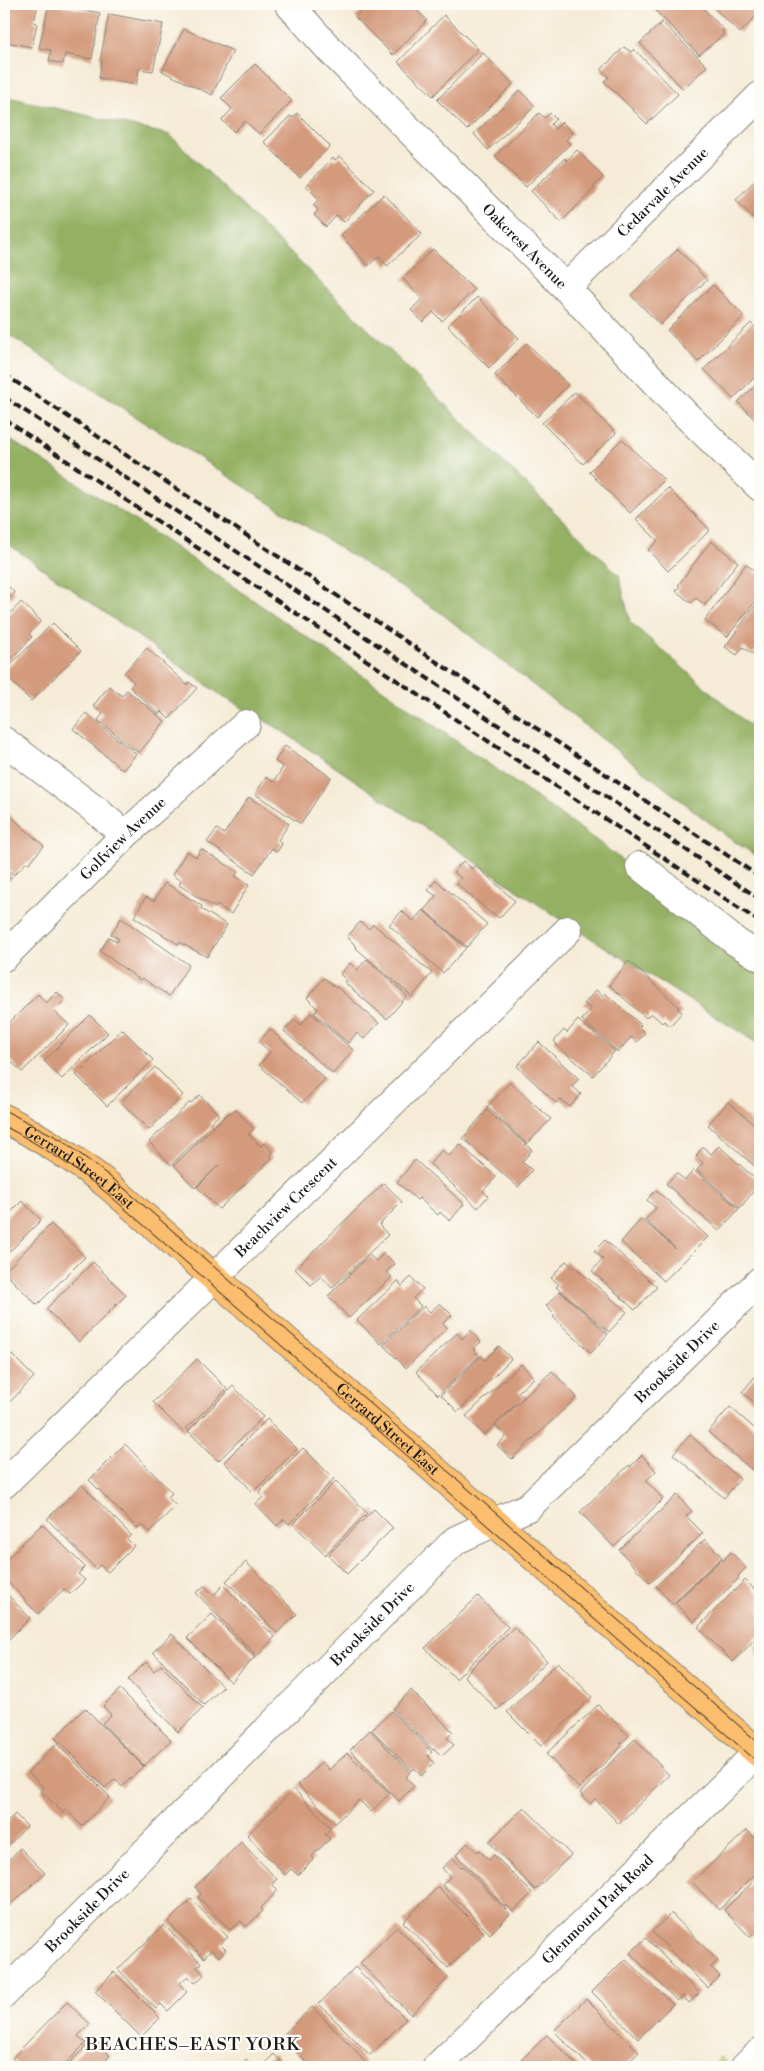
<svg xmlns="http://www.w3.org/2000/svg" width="764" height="2071" font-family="'Libre Bodoni',serif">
	<rect width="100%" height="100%" fill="#fdfcf7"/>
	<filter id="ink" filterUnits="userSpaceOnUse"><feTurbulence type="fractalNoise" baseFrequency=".02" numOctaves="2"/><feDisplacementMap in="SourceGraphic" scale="10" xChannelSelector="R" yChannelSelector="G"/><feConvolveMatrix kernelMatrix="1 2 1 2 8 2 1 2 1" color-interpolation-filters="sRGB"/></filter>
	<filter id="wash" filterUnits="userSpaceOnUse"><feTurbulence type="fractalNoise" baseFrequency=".0096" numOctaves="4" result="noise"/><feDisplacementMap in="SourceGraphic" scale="20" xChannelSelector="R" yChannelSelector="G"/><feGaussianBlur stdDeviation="1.12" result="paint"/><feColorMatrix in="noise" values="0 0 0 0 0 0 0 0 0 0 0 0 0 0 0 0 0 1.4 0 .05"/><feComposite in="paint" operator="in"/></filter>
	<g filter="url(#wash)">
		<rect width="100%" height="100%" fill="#f5ebd6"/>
		<path fill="#bbce72" stroke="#6c7547" d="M720,2057L731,2067H711Z"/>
		<path fill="#94b164" stroke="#586640" d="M4,96L170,135L619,575L630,622L760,735V858L729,838L441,613L4,332Z
			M4,436C199,559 387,692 575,825C638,869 694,924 760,964V1045L548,911L276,727L225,698L4,541Z"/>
		<g id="blocks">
			<path fill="#d49a7b" d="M4,4H38L34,22L37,23L32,47L6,42L4,48Z
				M49,4L100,13L92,59L65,54L63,64L49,61L51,50L39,48Z
				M367,4H416L413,7L427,20L393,55L355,17Z
				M657,4H699L724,30L722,31L724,34L699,55L653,8Z
				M710,4H756L760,8V12L740,33Z
				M109,14L163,24L153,71L139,69L136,85L99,78L102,61H100Z
				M444,15L478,49L433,96L398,62Z
				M662,22L707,66L683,89L640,43Z
				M184,29L233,51L212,95L162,71Z
				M624,47L631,52L634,49L678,94L647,124L604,81L609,77L601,70Z
				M483,53L513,84L467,130L437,100Z
				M255,64L292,101L259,134L245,121L234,132L222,120L232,109L221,98Z
				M520,90L535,106L488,150L474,134Z
				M297,113L330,146L300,178L264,142L290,116L293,118Z
				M539,113L545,118L550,113L556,119L551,124L555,129L562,122L573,133L566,140L570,144L526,187L495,156Z
				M577,150L603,177L593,187L595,188L561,222L531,191L565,158L566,161Z
				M340,156L374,190L344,222L337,215L326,227L314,215L318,210L313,205L319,199L306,186L333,158L335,160Z
				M760,175V225L736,200Z
				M384,194L422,234L387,266L379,256L368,266L341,235Z
				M433,249L474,290L442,321L433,312L423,322L411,310L422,299L403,279Z
				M678,249L707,280L660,325L631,295Z
				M713,285L744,316L698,362L667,330Z
				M477,297L519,338L489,368L448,326Z
				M751,323L760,333V372L733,399L704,369Z
				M527,343L568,385L537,417L495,375Z
				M760,381V425L738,402Z
				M575,392L616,433L583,464L542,423Z
				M622,439L664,480L630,513L589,472Z
				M668,488L710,530L668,571L648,550L658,541L636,519Z
				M711,541L738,562L705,605L696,598L691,603L676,591L680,586L678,585Z
				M746,564L760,575V596L727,637L705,620Z
				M4,582L15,593L4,604Z
				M760,599V644L753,654L743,647L737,655L725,647Z
				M21,602L41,621L29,634L32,637L4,666V610L9,615Z
				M53,623L81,651L31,701L4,674V671Z
				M147,648L187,685L189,682L197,688L169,719L161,711L159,714L130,687L134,682L124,673Z
				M109,686L122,696L127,690L165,721L139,753L98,720L103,714L93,706Z
				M86,713L136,754L123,770L73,729Z
				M285,746L331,777L301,824L255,794L266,777L274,782L283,767L275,761Z
				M249,797L289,824L278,840L282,844L277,852L272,848L254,874L207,842L217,829L224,834Z
				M6,812L44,846L29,863L27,862L14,875L4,866V814Z
				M201,849L238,872L235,876L249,885L231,914L217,905L215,908L179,885L181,881L172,875L187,851L196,857Z
				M463,861L472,869L475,865L515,901L499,918L493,913L492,914L457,884L461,878L454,872Z
				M4,870L12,877L4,886Z
				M436,880L487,924L467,947L424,910L436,896L428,890Z
				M165,883L202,906L201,909L227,925L207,957L179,942L178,944L134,917L146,897L154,901Z
				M423,910L466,948L443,973L389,925L402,911L413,921Z
				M121,918L189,965L169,996L142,978L140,980L100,951L109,937L117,942L119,939L111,934Z
				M360,922L369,929L373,924L432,973L412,997L356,948L357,947L347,937Z
				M367,959L407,996L387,1019L345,983L347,981L340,974L350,963L357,970Z
				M629,961L679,1007L677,1008L682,1012L670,1026L664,1021L662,1023L651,1013L646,1018L609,985Z
				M324,978L336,988L337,987L379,1023L364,1039L357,1033L348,1043L314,1013L318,1009L307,998Z
				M596,990L603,996L605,993L641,1025L639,1027L645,1033L637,1042L631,1037L618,1052L582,1020L591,1009L584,1004Z
				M57,992L65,1000L54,1011L69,1025L22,1072L4,1054V1028L38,994L46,1003Z
				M311,1013L353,1050L333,1074L284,1031L295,1019L301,1025Z
				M90,1015L108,1033L62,1079L44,1061Z
				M578,1020L615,1051L593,1076L556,1045L557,1044L554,1041L564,1030L567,1033Z
				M122,1029L153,1060L107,1106L76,1075Z
				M270,1029L325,1079L302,1103L259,1065L270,1052L259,1042Z
				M539,1042L579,1079L572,1086L581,1094L570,1107L560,1099L556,1103L517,1066Z
				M155,1067L183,1095L149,1130L121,1102Z
				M510,1082L551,1119L527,1144L487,1107Z
				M200,1095L219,1115L210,1123L212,1125L171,1165L149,1142L190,1102L191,1103Z
				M728,1102L760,1129V1171L708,1125Z
				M760,1104V1118L753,1112Z
				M235,1109L254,1129L248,1134L261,1146L264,1143L273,1152L270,1156L272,1158L219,1209L197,1187L219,1165L195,1188L174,1165L228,1113L229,1114Z
				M487,1110L532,1150L522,1162L532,1170L518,1187L463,1138Z
				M460,1144L496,1177L483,1191L488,1196L478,1208L430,1164L442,1150L449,1156Z
				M719,1146L760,1183L740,1208L697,1170L703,1163L696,1156L703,1147L711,1154Z
				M415,1160L464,1204L450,1221L440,1212L438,1215L419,1198L417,1200L397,1182Z
				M694,1170L739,1209L719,1231L666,1184L676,1173L685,1180Z
				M384,1183L402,1202L379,1225L388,1235L332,1288L321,1276L311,1285L295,1269Z
				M656,1190L708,1237L664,1281L621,1242L641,1219L676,1249L645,1220L656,1208L647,1200Z
				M22,1201L41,1220L4,1257V1219Z
				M51,1224L85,1257L37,1305L4,1272Z
				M605,1240L657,1287L635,1310L592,1271L603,1259L594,1251Z
				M384,1253L395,1264L386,1272L392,1277L349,1318L328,1296L369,1255L376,1261Z
				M566,1261L574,1268L575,1267L627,1312L609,1332L556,1287L559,1284L551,1278Z
				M93,1262L126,1295L79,1342L46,1309Z
				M411,1277L423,1289L413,1298L421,1306L381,1344L357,1320L398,1281L402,1286Z
				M560,1291L608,1334L591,1353L553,1317L555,1315L546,1306Z
				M440,1303L452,1315L443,1323L447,1328L406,1368L383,1345L424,1306L430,1312Z
				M470,1330L481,1342L473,1349L479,1356L438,1395L416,1372L457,1333L462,1339Z
				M499,1346L511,1359L458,1412L441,1395L481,1356L485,1360Z
				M4,1347L34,1377L4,1408Z
				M197,1359L227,1389L183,1432L153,1402Z
				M521,1364L534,1378L518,1392L524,1397L484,1435L466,1416Z
				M552,1371L577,1397L512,1459L497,1445L506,1437L495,1425Z
				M760,1371V1407L742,1392Z
				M233,1386L263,1417L218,1461L188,1431Z
				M730,1407L760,1433V1477L708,1432Z
				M267,1419L297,1449L253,1492L224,1462Z
				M690,1435L740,1479L724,1498L673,1454Z
				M125,1444L172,1493L168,1497L176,1506L149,1532L141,1525L137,1528L89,1480Z
				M303,1448L334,1479L289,1524L284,1519L277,1526L256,1504L263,1497L259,1492Z
				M642,1455L656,1471L646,1481L663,1499L614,1547L580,1512L629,1465L630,1467Z
				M336,1481L367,1513L325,1555L293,1524Z
				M82,1485L131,1535L127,1539L134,1546L108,1572L100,1565L96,1569L47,1519Z
				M677,1495L692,1511L686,1516L703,1533L650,1583L619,1550Z
				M374,1509L393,1528L347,1574L328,1555Z
				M42,1524L85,1567L78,1574L85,1580L70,1594L64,1589L38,1614L4,1578V1562Z
				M705,1539L722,1557L673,1604L656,1586Z
				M731,1552L746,1568L738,1576L739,1578L694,1622L675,1603L721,1559L722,1561Z
				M246,1562L297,1614L277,1633L226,1581Z
				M745,1580L760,1595V1634L733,1662L698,1627Z
				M223,1585L275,1637L257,1656L196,1593L204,1586L214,1595Z
				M4,1591L30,1618L6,1642L4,1639Z
				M478,1596L508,1627L456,1679L425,1648Z
				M212,1614L255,1657L231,1682L187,1638Z
				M514,1627L547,1661L497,1710L464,1676Z
				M172,1634L223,1687L204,1705L153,1652Z
				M760,1644V1659L756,1654L758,1652L755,1649Z
				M146,1662L154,1671L161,1665L203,1708L178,1732L128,1680Z
				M558,1662L592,1697L541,1746L507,1712Z
				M120,1689L171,1740L144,1766L102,1723L111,1715L103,1706Z
				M411,1690L453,1732L447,1738L454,1745L442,1756L434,1749L433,1750L393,1709Z
				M598,1705L629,1736L620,1744L622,1746L579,1788L546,1754Z
				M85,1708L143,1766L122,1787L115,1779L105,1788L55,1738Z
				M392,1711L432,1752L428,1756L434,1763L421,1776L415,1768L412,1771L372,1730Z
				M370,1730L410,1772L406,1777L414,1786L399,1801L350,1750Z
				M635,1739L669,1775L619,1824L595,1799L590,1804L580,1793Z
				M57,1744L110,1797L82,1826L66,1809L63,1813L41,1791L44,1788L28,1772Z
				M347,1753L390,1793L371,1812L359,1800L335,1823L298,1785L322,1762L329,1770Z
				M294,1789L331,1828L325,1834L330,1839L312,1856L314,1859L298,1875L291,1869L285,1875L247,1835Z
				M524,1807L571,1855L535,1890L489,1842Z
				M15,1814L27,1826L4,1850V1823L5,1824Z
				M747,1830L760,1844V1869L719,1910L692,1882Z
				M241,1842L277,1879L272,1884L278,1890L261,1908L263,1911L246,1927L241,1921L230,1930L198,1897L201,1894L195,1887Z
				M468,1843L477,1852L479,1850L489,1860L494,1855L532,1893L513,1912L507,1905L505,1907L456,1855Z
				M20,1848L45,1873L4,1911V1853L10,1859Z
				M453,1858L461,1867L463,1866L510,1914L490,1934L442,1885L450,1877L442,1868Z
				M760,1875V1927L750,1937L724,1910Z
				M438,1887L484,1933L448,1968L403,1922Z
				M191,1899L228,1937L220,1944L226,1950L219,1957L211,1950L204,1958L168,1922Z
				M671,1913L718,1961L711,1967L720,1976L708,1988L652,1932Z
				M164,1925L201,1963L197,1967L204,1975L195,1983L188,1976L179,1984L187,1992L168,2011L161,2004L156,2009L118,1969Z
				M397,1927L448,1978L411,2015L360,1963Z
				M646,1938L699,1993L689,2003L683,1996L677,2001L630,1953Z
				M625,1959L673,2004L638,2039L592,1992Z
				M355,1967L406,2019L370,2055L319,2004Z
				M114,1972L160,2018L141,2037L95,1991Z
				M586,1999L639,2052L624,2067H590L554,2031Z
				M67,2002L90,2024L78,2036L86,2043L62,2067H21L12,2058Z
				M312,2007L357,2052L365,2063L361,2067H311L281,2037Z
				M547,2035L579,2067H514Z
				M94,2039L110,2056L103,2063L108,2067H65Z
				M274,2054L287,2067H261Z
				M246,2059L254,2067H238Z"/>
		</g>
	</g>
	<g filter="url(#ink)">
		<use href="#blocks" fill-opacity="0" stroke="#888479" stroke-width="1"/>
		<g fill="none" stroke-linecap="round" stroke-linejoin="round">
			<defs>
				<g id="minor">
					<path id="s1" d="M289,4L330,50L566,288L686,415L760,487"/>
					<path id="s2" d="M566,288L760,96"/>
					<path d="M4,741L98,812L125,835"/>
					<path d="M640,866L736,942L760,957"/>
					<path id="s3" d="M4,957L125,835L246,724"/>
					<path id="s4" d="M4,1484L568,930"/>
					<path id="s5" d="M4,1994L456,1540L528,1507L760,1281"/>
					<path id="s6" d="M437,2067L758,1752"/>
					<path d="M745,2067L760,2052"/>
				</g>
				<g id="major">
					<path id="s7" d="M4,1118C41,1138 75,1159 108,1185L760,1754"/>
				</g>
			</defs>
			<use href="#minor" stroke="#888479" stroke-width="30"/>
			<use href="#major" stroke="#888479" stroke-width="30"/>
			<use href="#minor" stroke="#fff" stroke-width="28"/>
			<use href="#major" stroke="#fbbd6e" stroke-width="28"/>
			<path stroke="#1c1c1c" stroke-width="1" d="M4,1110L62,1140L117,1182L760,1744
				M4,1126C41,1145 75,1168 108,1194L760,1764"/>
			<path stroke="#1c1c1c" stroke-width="4" stroke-dasharray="8 4" stroke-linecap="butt" d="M4,374L760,877
				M4,397L760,899
				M4,419L760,922"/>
		</g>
	</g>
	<g text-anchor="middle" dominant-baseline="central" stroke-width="4.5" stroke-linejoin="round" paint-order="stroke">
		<g font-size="15" fill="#1c1c1c" stroke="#fdfcf7">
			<text stroke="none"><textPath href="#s2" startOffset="136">Cedarvale Avenue</textPath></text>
			<text stroke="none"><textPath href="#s1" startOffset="338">Oakcrest Avenue</textPath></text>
			<text stroke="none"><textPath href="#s3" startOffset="168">Golfview Avenue</textPath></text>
			<text stroke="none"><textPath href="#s7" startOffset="90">Gerrard Street East</textPath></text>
			<text stroke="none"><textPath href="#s4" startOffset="395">Beachview Crescent</textPath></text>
			<text stroke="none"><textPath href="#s5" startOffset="928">Brookside Drive</textPath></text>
			<text stroke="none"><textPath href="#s7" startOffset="495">Gerrard Street East</textPath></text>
			<text stroke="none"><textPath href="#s5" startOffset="522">Brookside Drive</textPath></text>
			<text stroke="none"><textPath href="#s6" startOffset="225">Glenmount Park Road</textPath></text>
			<text stroke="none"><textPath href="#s5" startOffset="118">Brookside Drive</textPath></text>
		</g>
		<g font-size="18" letter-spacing="1" fill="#1c1c1c" stroke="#fdfcf7">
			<text x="193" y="2044">BEACHES–EAST YORK</text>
		</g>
	</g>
	<rect width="764" height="2071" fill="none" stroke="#fdfcf7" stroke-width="20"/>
</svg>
